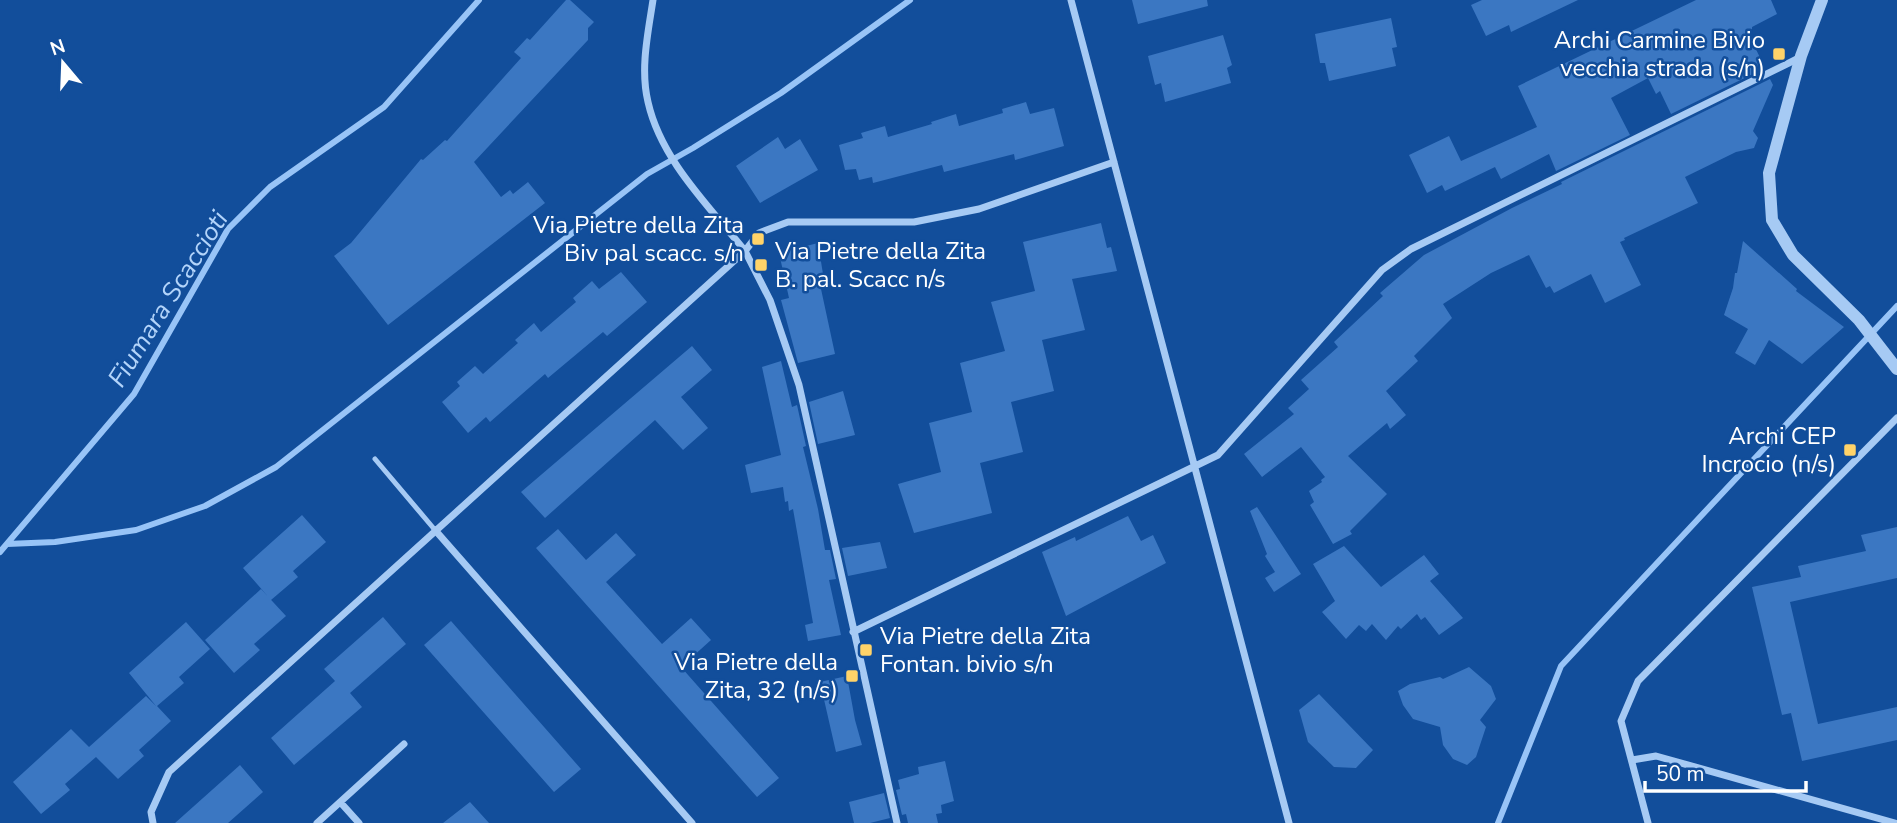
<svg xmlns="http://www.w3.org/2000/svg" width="1897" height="823" font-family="'Nunito Sans',sans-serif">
	<rect width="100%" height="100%" fill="#124e9b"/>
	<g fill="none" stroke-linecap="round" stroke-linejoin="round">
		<path stroke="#98c4f7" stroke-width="6" d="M7,544L55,542L136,530L205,506L276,467L647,174L693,148L781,93L910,0
			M0,552L134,394L228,229L270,187L384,107L479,0
			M1498,823L1561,666L1897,306"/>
	</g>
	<path fill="#3b77c2" d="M566,0H570L594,22L588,28V40L474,162L501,197L510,190L513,194L528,182L545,203L388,325L334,256L351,243L421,159L423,160L445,140L447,141L521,58L514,52L527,38L530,40Z
		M1132,0H1207L1208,6L1138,24Z
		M1482,0H1578L1511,32L1509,25L1486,36L1471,5Z
		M1696,0H1771L1777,14L1752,27V41L1765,68L1671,114L1660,91L1656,94L1648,78L1611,98L1630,135L1556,171L1549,154L1501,179L1495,167L1445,191L1442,185L1427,193L1409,155L1449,136L1461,161L1537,127L1518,86Z
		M1391,18L1397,47L1392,48L1396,66L1329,81L1325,63H1320L1315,34Z
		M1223,35L1232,65L1227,68L1231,83L1165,102L1161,83L1155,85L1148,56Z
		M1770,79L1773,85L1753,131L1758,138L1754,148L1736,152L1685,177L1698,203L1624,238L1625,240L1620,242L1641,285L1605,303L1591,274L1554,293L1550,286L1546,288L1529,255L1491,273L1443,304L1452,318L1414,356L1418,361L1386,391L1406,415L1390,429L1387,423L1348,456L1387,494L1350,531L1352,534L1333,544L1310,505L1314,502L1309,491L1322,482L1321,480L1325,477L1301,447L1262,477L1244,454L1294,414L1288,408L1309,389L1301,380L1338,347L1334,342L1383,296L1380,293L1424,255L1512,208L1562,184L1561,182Z
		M1026,102L1030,114L1054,108L1064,146L1015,160L1014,154L944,172L942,165L873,183L872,177L859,180L856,169L845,170L839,145L863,138L861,133L885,126L888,137L932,124L931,122L956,114L959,126L1003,113L1002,109Z
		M778,137L785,149L800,139L818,170L760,203L736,166Z
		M1101,223L1107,248L1111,247L1117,271L1072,279L1085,330L1042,340L1054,391L1011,402L1023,452L980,463L992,513L914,533L898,484L941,472L929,423L972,412L960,363L1005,351L991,302L1035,291L1023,242Z
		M1743,241L1797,289L1796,291L1844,327L1802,364L1769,340L1755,365L1735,353L1748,329L1724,315L1733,288L1735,273H1737Z
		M818,243L823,274L818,275L835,354L798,363L781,300L789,298L779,253Z
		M621,272L647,302L607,336L603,332L548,378L545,374L490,422L486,417L468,433L442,402L460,386L457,382L475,366L483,374L518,343L515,340L534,323L541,332L576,302L573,298L592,281L599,289Z
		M692,346L712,370L681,397L708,428L683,450L655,420L545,518L521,492Z
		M781,361L792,407L797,405L806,446L803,447L818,509L825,550H830L836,579L829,580L841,635L808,641L805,625L813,623L793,509L789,511L788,501L785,502L783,487L751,493L745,465L781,455L762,367Z
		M843,391L855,435L818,444L809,402Z
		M1257,507L1301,574L1274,592L1265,578L1275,572L1265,556L1267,554L1250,511Z
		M302,515L326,542L293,571L298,577L271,600L243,568Z
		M1128,516L1141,541L1153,535L1166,563L1066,616L1042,552L1075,537L1076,541Z
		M1897,527V578L1790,602L1818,724L1897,707V740L1802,761L1791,713L1782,715L1752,587L1801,577L1798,566L1866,551L1861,535Z
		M558,529L586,560L616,533L636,555L606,582L662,644L691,618L711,640L681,667L779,778L757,797L536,548Z
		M880,542L887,568L848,576L842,548Z
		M1344,546L1381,587L1424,555L1439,574L1430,581L1463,618L1439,635L1425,617L1421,620L1417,614L1401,629L1398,626L1386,640L1372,624L1366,631L1359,625L1346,639L1322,612L1335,601L1313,564Z
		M261,589L286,616L254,644L260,650L234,673L205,640Z
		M383,617L406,644L350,693L362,707L294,765L271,738L335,681L324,669Z
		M451,621L581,769L554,792L424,645Z
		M186,622L210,649L179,677L184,683L157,706L171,721L139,750L144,756L118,779L96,757L65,784L70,790L41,814L13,782L71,729L89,747L146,696L156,706L129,673Z
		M1469,667L1491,686L1496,699L1480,720L1486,727L1476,757L1467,765L1453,759L1443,745L1440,727L1413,719L1403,705L1398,691L1410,684L1440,677L1443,679Z
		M847,676L855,720L862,745L836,752L820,682Z
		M1319,694L1373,750L1356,768L1334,767L1308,742L1299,710Z
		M945,761L954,801L941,805L942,813L936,814L938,823H908L906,814L902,815L896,790L900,789L898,780L919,774L918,767Z
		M240,765L263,792L228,823H175Z
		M884,793L890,818L870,823H854L849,802Z
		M470,802L489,823H443Z"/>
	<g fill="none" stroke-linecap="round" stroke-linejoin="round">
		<path stroke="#a6caf4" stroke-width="5" d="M375,459L435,530"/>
		<path stroke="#a6caf4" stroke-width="7" d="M1071,0L1289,823
			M435,530L692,823
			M853,632L1218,455L1382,270L1411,249L1801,57
			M1632,760L1656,756L1895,823
			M341,803L359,823
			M153,823L151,812L169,772L745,251C709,206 661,160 648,102C640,69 648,33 653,0
			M317,823L404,744
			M897,823L799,385L770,300L745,251L759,233L788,222H914L979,209L1114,162
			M1648,823L1621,721L1638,681L1897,418"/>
		<path stroke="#a6caf4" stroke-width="12" d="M1822,0L1801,56L1769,173L1772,220L1793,255L1859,320L1897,369"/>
	</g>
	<g fill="#ffd369" stroke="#124e9b" stroke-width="2.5">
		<rect x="1772" y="47" width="14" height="14" rx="3.5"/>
		<rect x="751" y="232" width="14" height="14" rx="3.5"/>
		<rect x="754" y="258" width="14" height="14" rx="3.5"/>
		<rect x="1843" y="443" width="14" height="14" rx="3.5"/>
		<rect x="859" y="643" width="14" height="14" rx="3.5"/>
		<rect x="845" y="669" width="14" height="14" rx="3.5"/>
	</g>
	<g text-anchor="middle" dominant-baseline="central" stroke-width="5" stroke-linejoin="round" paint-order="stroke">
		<g font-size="24" fill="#fff" stroke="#124e9b" text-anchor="end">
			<text x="1765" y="40">Archi Carmine Bivio<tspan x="1765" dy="28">vecchia strada (s/n)</tspan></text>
			<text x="744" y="225">Via Pietre della Zita<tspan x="744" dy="28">Biv pal scacc. s/n</tspan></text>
			<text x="775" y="251" text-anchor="start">Via Pietre della Zita<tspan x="775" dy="28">B. pal. Scacc n/s</tspan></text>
			<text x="1836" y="436">Archi CEP<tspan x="1836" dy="28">Incrocio (n/s)</tspan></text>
			<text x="880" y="636" text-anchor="start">Via Pietre della Zita<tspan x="880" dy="28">Fontan. bivio s/n</tspan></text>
			<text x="838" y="662">Via Pietre della<tspan x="838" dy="28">Zita, 32 (n/s)</tspan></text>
		</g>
		<g font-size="26" font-style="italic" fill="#b3d4fa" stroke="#124e9b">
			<text transform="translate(168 299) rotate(-58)">Fiumara Scaccioti</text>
		</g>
	</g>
	<g transform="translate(63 63) rotate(341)" stroke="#124e9b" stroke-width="5" paint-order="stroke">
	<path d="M0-5L12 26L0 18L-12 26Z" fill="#ffffff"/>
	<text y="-10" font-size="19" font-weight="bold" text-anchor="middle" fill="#ffffff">N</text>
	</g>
	<path d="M1645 781v10h161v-10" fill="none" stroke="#ffffff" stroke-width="3.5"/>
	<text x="1656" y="781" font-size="21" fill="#ffffff" stroke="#124e9b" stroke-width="5" paint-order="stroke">50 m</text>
</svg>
